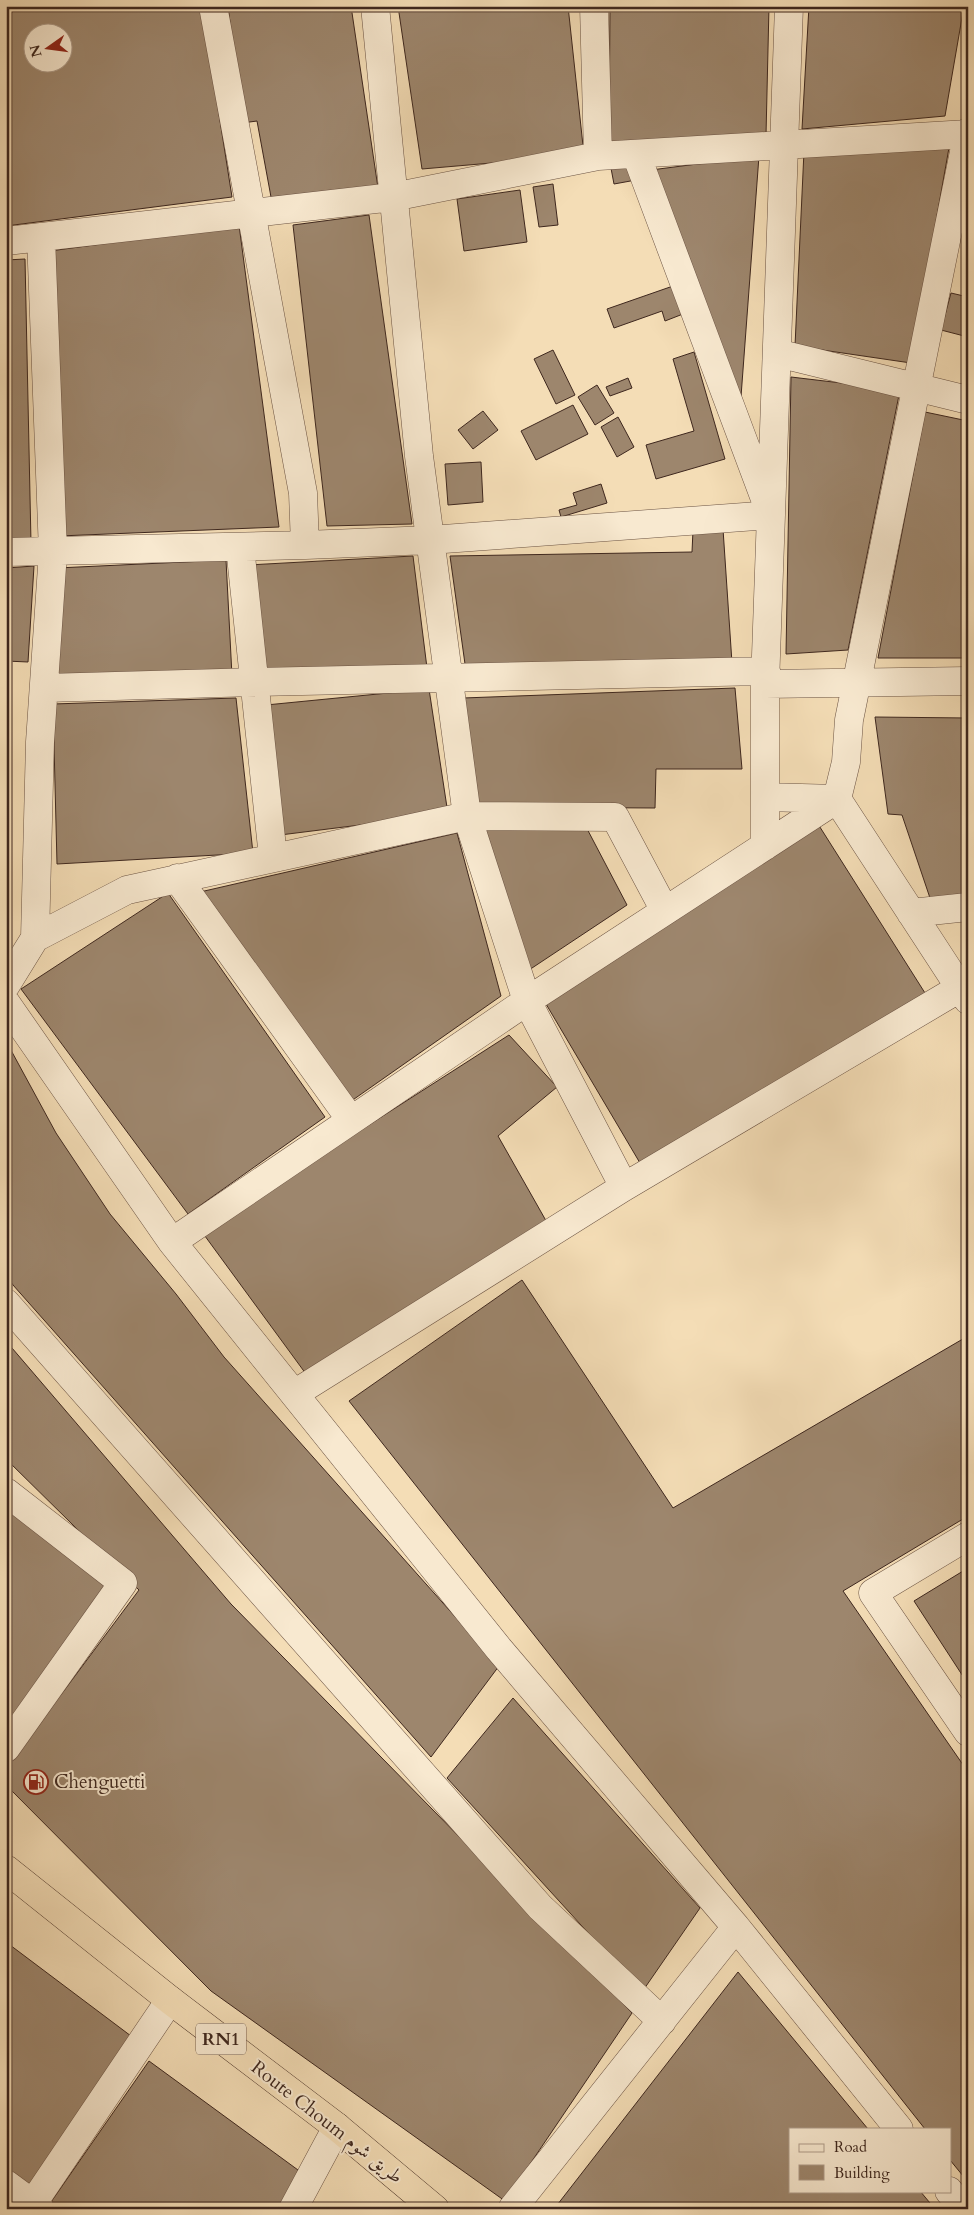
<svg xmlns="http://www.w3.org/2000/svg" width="974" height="2215" font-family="Cardo,Amiri,serif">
	<rect width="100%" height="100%" fill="#f4ddb6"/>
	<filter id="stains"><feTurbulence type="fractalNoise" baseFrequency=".004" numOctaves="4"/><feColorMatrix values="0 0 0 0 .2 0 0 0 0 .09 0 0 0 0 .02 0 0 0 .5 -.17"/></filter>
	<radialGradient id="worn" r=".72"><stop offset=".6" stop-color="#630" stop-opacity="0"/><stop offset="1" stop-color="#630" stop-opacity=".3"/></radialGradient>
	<path fill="#9d866d" stroke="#3e271e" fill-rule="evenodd" d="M6,6H202L232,197L6,226ZM32,32H62V62H32Z
		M228,6H351L378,188L271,197L257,121L242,123Z
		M398,6H568L584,155L422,169Z
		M610,6H769L766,135L609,146Z
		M809,6H964L945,116L802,129Z
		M950,142L911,363L795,346L804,151Z
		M759,156L740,410L651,170Z
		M632,159L636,180L614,184L610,163Z
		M553,184L558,225L539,227L533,187Z
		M520,190L527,242L464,251L457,199Z
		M369,215L412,524L327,526L293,225Z
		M239,225L279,527L59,536L50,251Z
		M968,245V262L964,261Z
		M25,259L31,543H6V260Z
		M673,286L683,314L665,321L662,311L614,328L607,309Z
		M951,293L968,297V337L941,330Z
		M553,350L575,395L556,404L534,359Z
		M694,352L725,459L656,479L646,445L694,431L673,359Z
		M791,377L900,390L848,650L786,654Z
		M628,378L632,388L610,396L606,387Z
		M597,385L614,413L595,425L578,397Z
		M573,405L588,434L536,460L521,431Z
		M483,411L498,430L473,449L458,430Z
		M925,412L968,421V658H878Z
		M618,417L634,447L617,457L601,427Z
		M481,462L483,502L448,505L445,464Z
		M601,484L607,503L561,517L559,510L577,505L573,493Z
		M723,529L732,663L465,664L450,556L692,552L693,530Z
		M413,556L427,668L263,670L248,565Z
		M226,560L232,676L57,679V568Z
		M34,566L28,662L6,661V568Z
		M735,688L742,769H656L655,808L476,807L463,698Z
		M429,689L448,814L280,835L266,705Z
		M236,698L253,853L57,864L53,704Z
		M875,717L968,718V899L930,898L902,815L888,814Z
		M584,823L627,905L529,970L481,830Z
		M818,824L925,993L640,1163L546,1004Z
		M457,833L501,996L347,1104L200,892Z
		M168,893L325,1117L188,1214L21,989Z
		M509,1035L557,1087L498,1136L549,1226L306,1374L202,1232Z
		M6,1041L56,1133L110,1214L176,1294L224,1357L499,1666L431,1757L13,1285L6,1274Z
		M522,1280L673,1508L968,1336V1516L843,1591L968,1772V2182L950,2160V2129H925L349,1401Z
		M6,1341L231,1604L632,2013L505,2201L211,1991L6,1785V1760L63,1692L139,1590L6,1459Z
		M6,1502L110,1590L6,1731Z
		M968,1568V1684L914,1601Z
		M513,1698L700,1908L642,1992L447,1778Z
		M6,1942L131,2036L34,2193L6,2171Z
		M738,1972L868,2129H790V2191H920L935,2209H554Z
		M149,2061L298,2170L283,2209H61L51,2202Z"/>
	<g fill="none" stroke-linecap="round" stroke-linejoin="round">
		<defs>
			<path id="minor" d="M213,6L303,493L305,545L430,540L771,515L636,154
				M375,6L419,456L467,816L527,1001L624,1187L960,988
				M594,6L598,156
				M968,132L849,720L846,762L837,799L968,1000
				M6,241L393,197L598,156L968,134
				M777,353L968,400
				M240,547L273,857
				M6,552L305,545
				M765,684L968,681
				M45,688L256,682L766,671
				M765,797L837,799
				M765,846V684L789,6
				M177,878L351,1120
				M911,913L968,907
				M35,938L40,742L53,552L41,237
				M6,985L35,938L127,890L467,816L615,817L665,911
				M6,1003L172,1242L527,1001L837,799
				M172,1242L499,1649L736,1927L899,2129
				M6,1303L540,1907L662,2021
				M294,1394L624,1187
				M6,1492L123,1583L6,1748
				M968,1536L873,1593L968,1732
				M6,2184L40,2209
				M949,2191L963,2209
				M29,2209L170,2000
				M293,2209L337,2127
				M512,2209L736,1927"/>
			<path id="trunk" d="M6,1869L170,2000L337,2127L435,2209"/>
		</defs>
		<use href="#minor" stroke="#6c5444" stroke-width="29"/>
		<use href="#trunk" stroke="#3e271e" stroke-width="29"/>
		<use href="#minor" stroke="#f8e9d0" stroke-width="28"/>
		<use href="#trunk" stroke="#f4ddb6" stroke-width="28"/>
	</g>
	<defs>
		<symbol id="fuel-ring" viewBox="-11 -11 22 22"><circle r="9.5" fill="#f8e9d0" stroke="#8f2418" stroke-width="1.5"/><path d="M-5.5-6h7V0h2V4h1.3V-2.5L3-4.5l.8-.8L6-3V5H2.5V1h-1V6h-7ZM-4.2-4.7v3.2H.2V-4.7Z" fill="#8f2418"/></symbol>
	</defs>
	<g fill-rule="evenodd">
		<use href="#fuel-ring" x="22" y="1768" width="28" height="28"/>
	</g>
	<g text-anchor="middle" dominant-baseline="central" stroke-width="4" stroke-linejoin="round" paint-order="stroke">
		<rect fill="#f8e9d0" stroke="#766153" stroke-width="1" x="196" y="2023.5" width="50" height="31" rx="4"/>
		<g font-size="18" font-weight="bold" fill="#3e271e">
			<text x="221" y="2039">RN1</text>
		</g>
		<g font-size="19" fill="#3e271e" stroke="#f8e9d0" text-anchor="start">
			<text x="54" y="1782">Chenguetti</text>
		</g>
		<g font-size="19" fill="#3e271e" stroke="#f8e9d0">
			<text transform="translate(327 2122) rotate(38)">Route Choum طريق شوم</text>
		</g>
	</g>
	<rect width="974" height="2215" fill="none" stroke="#f4ddb6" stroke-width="25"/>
	<rect x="8" y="8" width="959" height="2200" fill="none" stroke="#3e271e" stroke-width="2.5"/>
	<rect x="12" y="12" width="949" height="2190" fill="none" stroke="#3e271e"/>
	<rect x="789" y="2128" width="162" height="65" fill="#f8e9d0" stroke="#ae9b89"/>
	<rect x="799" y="2144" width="25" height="8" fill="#f8e9d0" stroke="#ae9b89"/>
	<text x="834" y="2152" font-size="15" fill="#3e271e">Road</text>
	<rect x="799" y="2165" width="25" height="15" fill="#9d866d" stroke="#ae9b89"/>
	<text x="834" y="2178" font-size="15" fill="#3e271e">Building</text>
	<g transform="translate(48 48) rotate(256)"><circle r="24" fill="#f8e9d0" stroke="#ae9b89"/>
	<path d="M0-4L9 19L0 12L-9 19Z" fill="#8f2418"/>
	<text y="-8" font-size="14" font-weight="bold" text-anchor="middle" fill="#3e271e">N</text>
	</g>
	<rect width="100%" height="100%" filter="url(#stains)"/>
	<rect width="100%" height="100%" fill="url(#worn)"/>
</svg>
